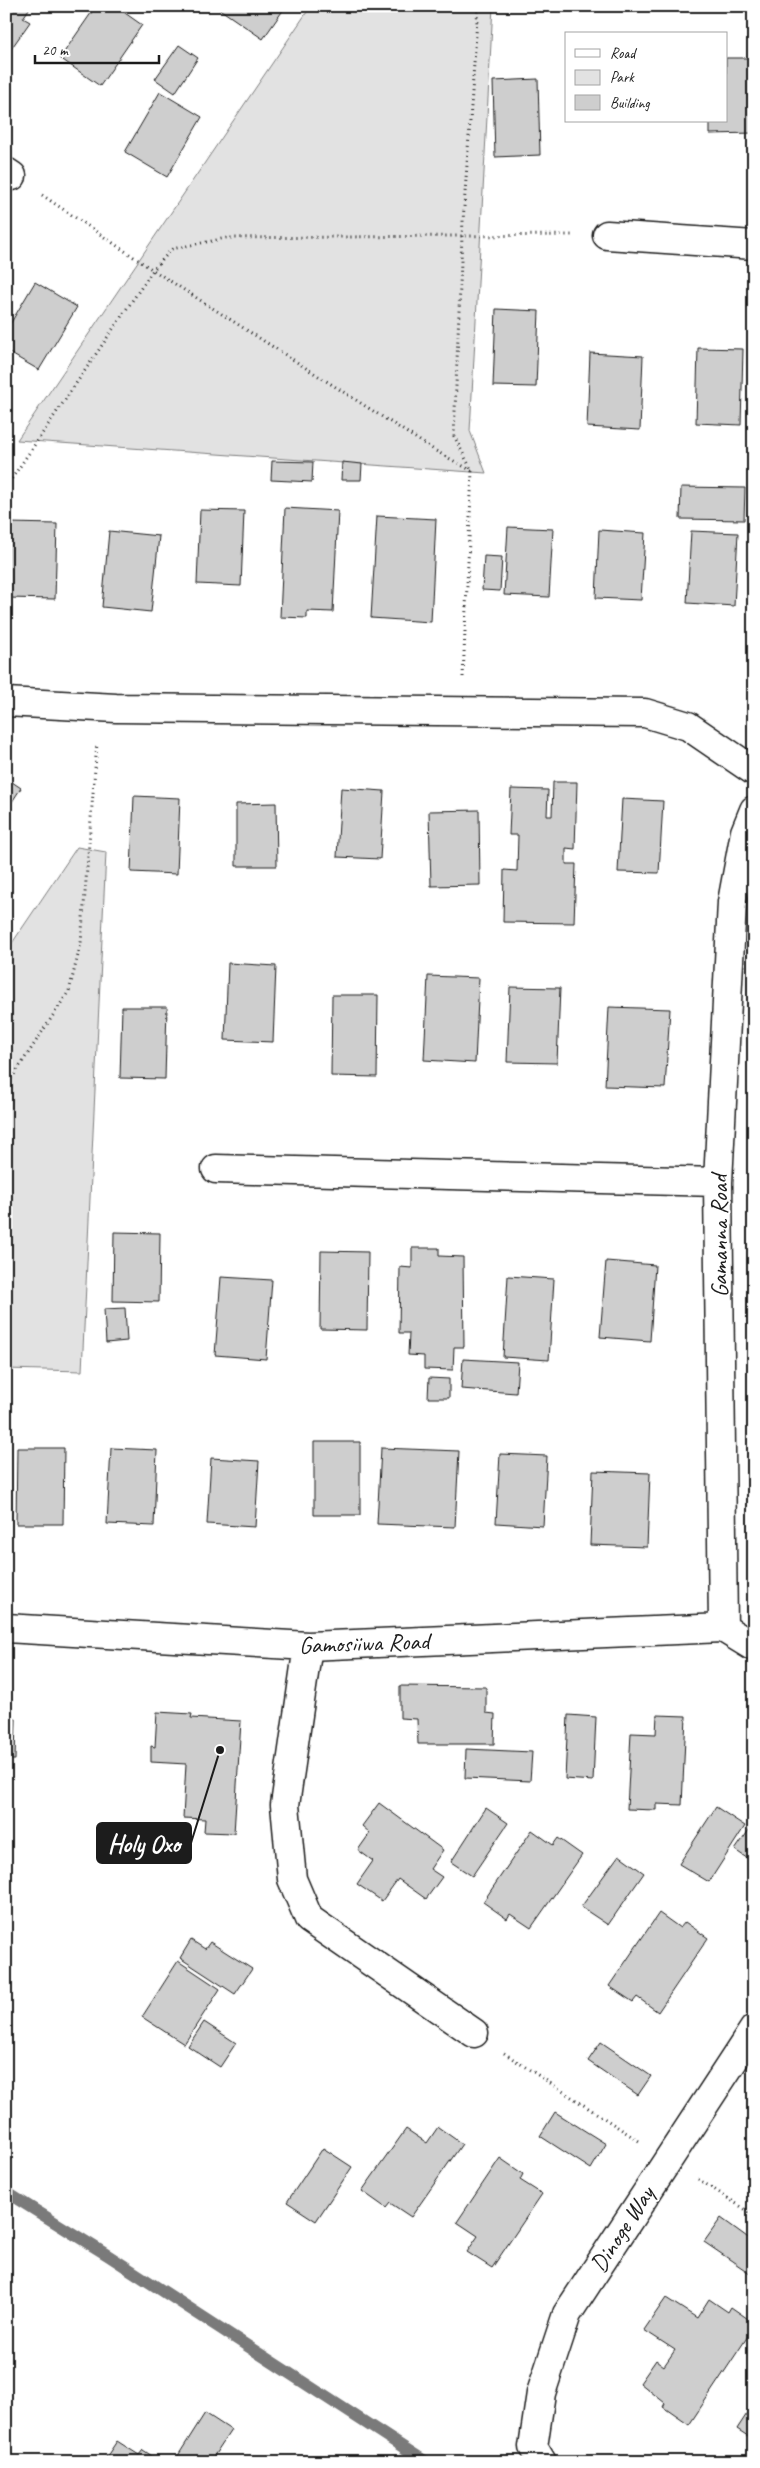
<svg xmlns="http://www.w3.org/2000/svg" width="760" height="2468" font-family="Caveat,sans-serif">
	<rect width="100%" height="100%" fill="#fff"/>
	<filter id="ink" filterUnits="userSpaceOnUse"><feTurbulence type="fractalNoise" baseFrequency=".02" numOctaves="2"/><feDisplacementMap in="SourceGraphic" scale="10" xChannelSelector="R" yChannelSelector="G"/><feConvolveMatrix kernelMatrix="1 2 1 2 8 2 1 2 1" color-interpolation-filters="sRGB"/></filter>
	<g filter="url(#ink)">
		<path fill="#e2e2e2" stroke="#7f7f7f" d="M311,6H493L470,431L486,473L17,440Z
			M77,847L106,852L82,1371L6,1369V952Z"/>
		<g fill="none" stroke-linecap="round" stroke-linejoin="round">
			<path stroke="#7a7a7a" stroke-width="12" d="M6,2192L109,2256L426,2462"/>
		</g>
		<path fill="#cecece" stroke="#1c1c1c" d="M6,6H31L23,18L30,22L6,56Z
			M96,6H115L142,25L100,86L60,58Z
			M219,6H286L263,39L218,8Z
			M179,45L198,58L175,93L155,79Z
			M726,58H753L754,133L710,134V121H726Z
			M538,79L540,155L495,157L493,81Z
			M160,92L202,117L167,177L125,152Z
			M35,282L77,307L39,370L6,351V331Z
			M496,309L539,311L536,387L493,386Z
			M698,348L743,349L741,425L696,423Z
			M590,353L643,356L640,430L587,427Z
			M272,461L313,462L312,482L271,480Z
			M342,462L362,464L361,480H341Z
			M681,487L745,488L744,520L680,519Z
			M285,508L338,511L333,612L307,611V618L280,617Z
			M200,510L244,511L241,586L197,584Z
			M377,516L436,519L431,622L371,618Z
			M9,523L57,524L55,599L7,598Z
			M508,527L553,529L549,597L504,595Z
			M599,530L645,533L641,600L596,598Z
			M109,531L159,536L151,612L102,607Z
			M691,531L738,533L734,606L687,603Z
			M484,556L502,557L500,591L482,590Z
			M6,778L21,788L6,811Z
			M553,782H577L575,849L566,848V864H576L574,923L503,922L504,870L517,871L518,835H509L511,789L548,790L547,816H552Z
			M341,788L384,791L380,859L337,857Z
			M134,796L180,798L177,874L131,872Z
			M622,799L663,801L659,873L618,872Z
			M276,803L277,866H236V804Z
			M479,810L480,885L431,886L429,811Z
			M228,963L276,966L273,1042L225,1040Z
			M428,976L479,978L475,1063L424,1060Z
			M510,987L560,988L557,1063L507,1062Z
			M332,995H378L377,1077L331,1076Z
			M122,1007H167L165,1079L120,1078Z
			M609,1007L670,1009L665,1088L605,1086Z
			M114,1232L160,1233L159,1302L113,1301Z
			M412,1248H439V1256L463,1257L464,1347H454L453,1370L424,1369V1356L408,1355L409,1333H399L400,1267L412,1268Z
			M321,1251L368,1252L367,1330L320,1329Z
			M606,1261L655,1265L650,1341L600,1337Z
			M508,1276L554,1279L549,1360L503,1357Z
			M221,1277L272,1280L266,1359L215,1355Z
			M125,1308L127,1341L106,1343L104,1309Z
			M463,1359L518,1362L516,1393L461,1389Z
			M429,1378L449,1379V1398H428Z
			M314,1442H360V1515H314Z
			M17,1448H64L63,1524H16Z
			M111,1448L157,1450L154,1526L107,1524Z
			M381,1448L459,1451L455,1527L377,1524Z
			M500,1454L547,1456L543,1526L496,1523Z
			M211,1458L259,1461L255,1527L207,1524Z
			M593,1471L650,1473L647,1547L590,1545Z
			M400,1686L486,1687V1713L495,1714L494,1744H418L417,1719L400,1718Z
			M157,1712L192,1714L191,1718L241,1721L234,1833L204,1832L205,1819L183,1818L186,1764L151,1762V1746L155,1747Z
			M568,1715L596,1717L593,1781L565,1779Z
			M657,1715L686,1716L682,1805L656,1804V1810L627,1809L631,1733L656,1734Z
			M6,1719H16L15,1760H6Z
			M466,1749L532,1752L530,1781L465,1778Z
			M379,1803L443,1850L430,1869L442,1877L426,1899L398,1879L382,1901L357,1884L373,1861L358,1850L370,1833L362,1826Z
			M716,1807L745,1826L709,1882L679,1864Z
			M486,1808L508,1823L472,1876L451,1862Z
			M754,1823V1863L735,1850Z
			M532,1830L553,1845L558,1838L582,1855L531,1928L510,1914L507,1919L483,1902Z
			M619,1855L644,1873L608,1925L581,1907Z
			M659,1913L680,1928L685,1922L708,1938L658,2012L637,1997L633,2002L609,1986Z
			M191,1940L205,1949L210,1942L252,1969L235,1994L180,1958Z
			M178,1961L220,1989L184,2044L142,2017Z
			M204,2022L236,2043L220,2067L188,2046Z
			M601,2042L651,2076L638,2095L588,2061Z
			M555,2112L606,2144L591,2169L540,2136Z
			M438,2127L462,2144L411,2217L390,2203L386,2208L362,2191L406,2129L427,2143Z
			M323,2148L352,2167L316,2221L287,2202Z
			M500,2158L523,2174L520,2180L542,2194L492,2268L467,2252L478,2236L457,2222Z
			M721,2218L754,2242V2276L704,2242Z
			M666,2298L697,2318L709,2299L728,2312L731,2307L754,2323V2327L689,2425L663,2407L665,2403L640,2383L656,2360L664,2366L675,2350L644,2330Z
			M754,2403V2440L737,2429Z
			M205,2413L231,2430L210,2462H174Z
			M117,2441L139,2455L143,2450L161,2462H103Z"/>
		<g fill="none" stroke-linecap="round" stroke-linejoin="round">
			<defs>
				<path id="minor" d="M6,172L12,176
					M607,235L754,245
					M6,702L116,708L645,713L688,726L754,771
					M216,1169L718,1182
					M6,1628L308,1646L723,1628
					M723,1628L718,1182L732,902L745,832L754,810
					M723,1628L754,1647
					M308,1646L285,1805L292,1879L309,1919L474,2033
					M542,2462L533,2447L541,2393L567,2314L754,2029"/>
			</defs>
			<use href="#minor" stroke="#1c1c1c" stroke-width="31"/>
			<path stroke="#1c1c1c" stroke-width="3" stroke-dasharray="1 4" stroke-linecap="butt" d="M42,195L153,270L434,450L472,471
				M6,487L153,270L172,249L226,238L573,235
				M463,677L472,471L454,436L462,236L478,6
				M6,1087L69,991L81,943L97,743
				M504,2053L639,2141
				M698,2179L754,2215"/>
			<use href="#minor" stroke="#fff" stroke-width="28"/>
		</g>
	</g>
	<g text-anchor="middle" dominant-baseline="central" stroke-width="4" stroke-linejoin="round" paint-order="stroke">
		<g font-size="24" fill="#1c1c1c" stroke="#fff">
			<text transform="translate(719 1236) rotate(-90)">Gamanna Road</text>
			<text transform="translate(364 1643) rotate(-2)">Gamosiiwa Road</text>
			<text transform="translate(622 2229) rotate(-57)">Dinoge Way</text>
		</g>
	</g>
	<path fill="none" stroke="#1c1c1c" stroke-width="2" d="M220 1750L191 1843"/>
	<circle fill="#1c1c1c" stroke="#fff" stroke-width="2" cx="220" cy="1750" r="5"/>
	<rect fill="#1c1c1c" stroke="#1c1c1c" stroke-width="2" x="97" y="1823" width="94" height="40" rx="5"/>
	<g font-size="25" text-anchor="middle" font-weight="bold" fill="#fff">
		<text x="144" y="1852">Holy Oxo</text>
	</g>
	<rect width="760" height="2468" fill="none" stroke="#fff" stroke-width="25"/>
	<rect x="12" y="12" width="735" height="2443" fill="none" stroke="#1c1c1c" stroke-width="2" filter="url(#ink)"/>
	<rect x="565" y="32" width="162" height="90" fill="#ffffff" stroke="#a4a4a4"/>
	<rect x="575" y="49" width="25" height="8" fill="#ffffff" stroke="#a4a4a4"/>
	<text x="610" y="58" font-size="15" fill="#1c1c1c">Road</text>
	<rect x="575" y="70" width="25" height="15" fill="#e2e2e2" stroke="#a4a4a4"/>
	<text x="610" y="82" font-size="15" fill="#1c1c1c">Park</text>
	<rect x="575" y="95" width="25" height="15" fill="#cecece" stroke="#a4a4a4"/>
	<text x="610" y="108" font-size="15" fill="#1c1c1c">Building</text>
	<path d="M35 55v8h124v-8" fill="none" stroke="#1c1c1c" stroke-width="2.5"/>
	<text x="42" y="55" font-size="15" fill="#1c1c1c" stroke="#ffffff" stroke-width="4" paint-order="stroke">20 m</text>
</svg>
